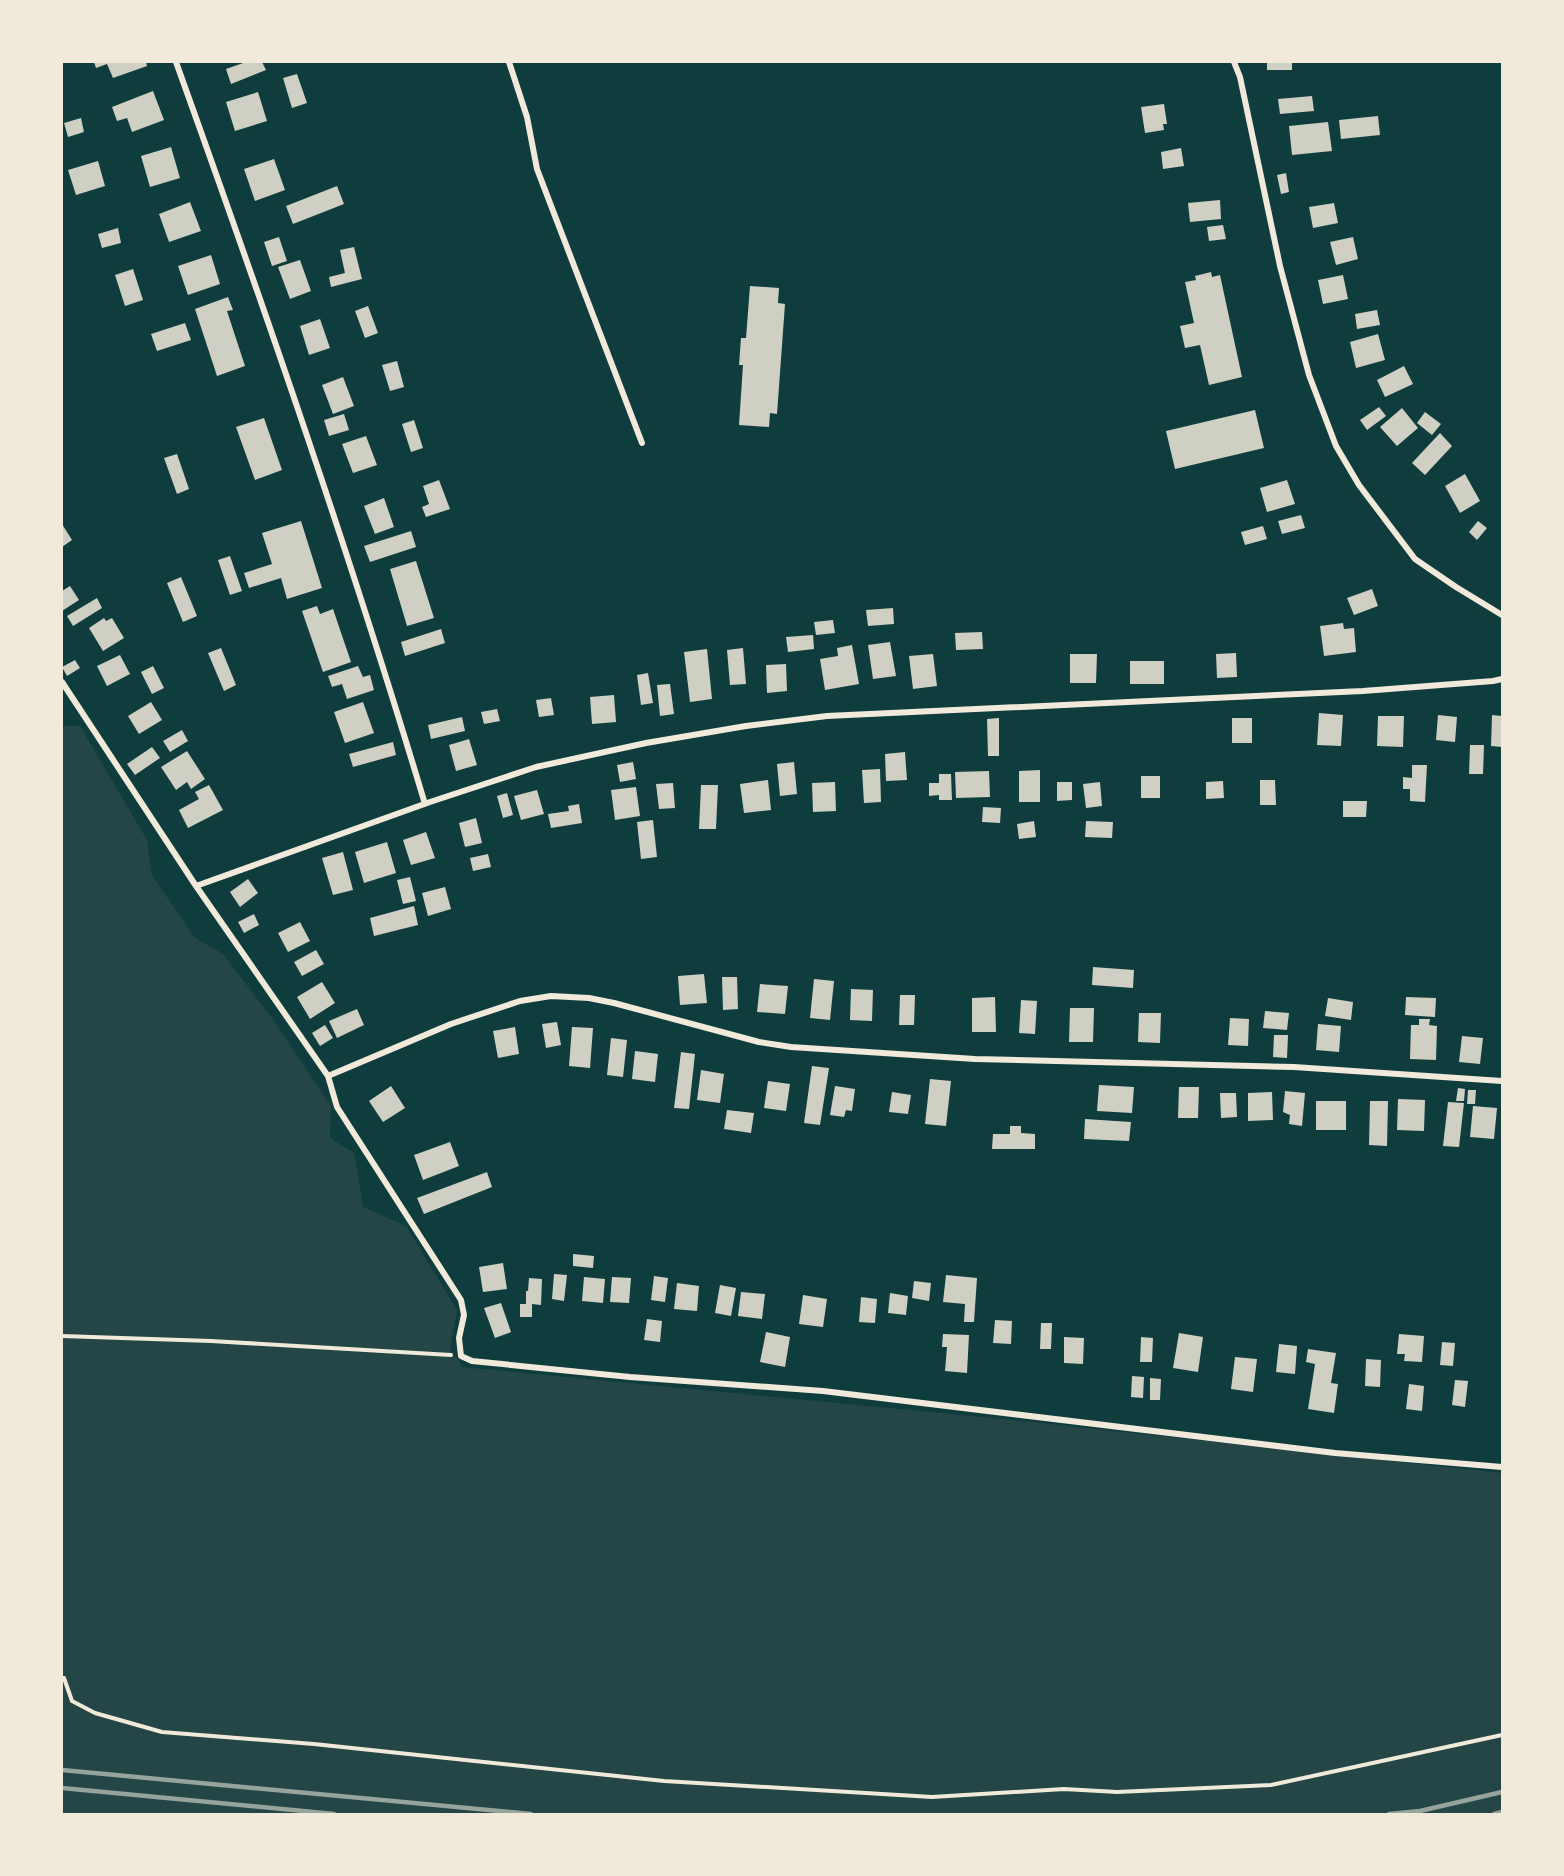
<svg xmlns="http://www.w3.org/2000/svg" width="1564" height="1876" font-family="Inter,sans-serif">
	<rect width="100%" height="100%" fill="#0f3d3e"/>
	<path fill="#244646" d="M62,726H80L147,840L152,875L194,937L223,954L271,1017L331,1106L330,1138L354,1153L363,1207L406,1226L457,1310L450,1348L462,1367L1003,1419L1502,1473V1814H62Z"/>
	<path fill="#cfcfc3" d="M94,62H146L147,66L113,78L107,64L96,68Z
		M246,62H262L266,70L231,84L226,69Z
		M1267,62H1292V70H1267Z
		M297,74L307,103L292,108L283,78Z
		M153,91L164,120L132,132L127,118L117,121L112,107Z
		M258,92L267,121L235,131L226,102Z
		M1312,96L1314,111L1280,114L1278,99Z
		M1164,104L1167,124H1163L1164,130L1145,133L1141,107Z
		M1378,116L1380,135L1341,139L1339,120Z
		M81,118L84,132L68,137L64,123Z
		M1328,122L1332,151L1292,155L1289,126Z
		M171,147L180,178L150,187L141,156Z
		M1181,148L1184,166L1163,169L1161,152Z
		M274,159L285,190L255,201L244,169Z
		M98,161L105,186L76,195L68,170Z
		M1286,173L1289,192L1281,194L1277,175Z
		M337,186L344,204L293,224L286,206Z
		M1220,200L1221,219L1190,222L1188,203Z
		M190,202L201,231L169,242L159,214Z
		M1334,203L1338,223L1313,228L1309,207Z
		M1223,225L1226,239L1209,241L1207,227Z
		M118,228L121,243L102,248L98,234Z
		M279,237L287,261L272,266L264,242Z
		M1353,237L1358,259L1336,265L1330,242Z
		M354,247L362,279L331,287L329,277L345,273L340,250Z
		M211,255L220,284L188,295L178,266Z
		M300,260L311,291L290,299L278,267Z
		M133,269L143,300L125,306L115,275Z
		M1211,272L1212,277L1220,275L1242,377L1209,385L1200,345L1185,348L1180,326L1194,323L1185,282L1196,280L1195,276Z
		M1343,275L1348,299L1323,304L1318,280Z
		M750,286L779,288L778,303L785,304L777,414L770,413L769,427L739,425L743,365H739L741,338H746Z
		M228,297L233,310L227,311L245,366L217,376L195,309Z
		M368,306L378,333L365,338L355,311Z
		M1377,310L1380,325L1357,329L1355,314Z
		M320,319L330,348L309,355L300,326Z
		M185,323L191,340L157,351L151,334Z
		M1378,334L1385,360L1356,368L1350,342Z
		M397,361L404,387L390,391L382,365Z
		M1404,366L1413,384L1385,397L1377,380Z
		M343,377L354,406L333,414L322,385Z
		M1379,407L1386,416L1367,430L1360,420Z
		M1402,408L1418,428L1397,446L1380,427Z
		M1255,410L1264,448L1175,469L1166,431Z
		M1425,412L1441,424L1432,435L1417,423Z
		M344,414L349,430L329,436L324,420Z
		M264,418L282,470L255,480L236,427Z
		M414,420L423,448L411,452L402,424Z
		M1440,433L1452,446L1425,475L1412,463Z
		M366,436L377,465L353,473L342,444Z
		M177,454L189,489L177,494L164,458Z
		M1465,474L1480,501L1460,513L1445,486Z
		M439,480L450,509L426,517L422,507L429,504L423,486Z
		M1287,480L1295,504L1267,512L1260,488Z
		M384,498L394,527L375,534L364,506Z
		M1301,515L1305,528L1282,534L1278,521Z
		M301,521L322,588L287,599L281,578L249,588L244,573L272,564L262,533Z
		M1478,521L1487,528L1477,540L1469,532Z
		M62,524L72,540L62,547Z
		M1263,526L1267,539L1245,545L1241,532Z
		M411,531L416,547L370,562L364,546Z
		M230,556L242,591L230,595L218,560Z
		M416,561L434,618L407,626L390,569Z
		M181,577L197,616L183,622L167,583Z
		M70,586L79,600L62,611V591Z
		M1372,589L1378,606L1354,615L1347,598Z
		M97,598L102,608L73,626L67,616Z
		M317,606L320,614L333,609L351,662L323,672L302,611Z
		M893,608L894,624L868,626L866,610Z
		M104,618L106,621L112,618L124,638L103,651L89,628Z
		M833,620L835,633L816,635L814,622Z
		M1343,623L1344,629L1354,628L1356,652L1324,656L1320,626Z
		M441,629L445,643L405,656L401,642Z
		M982,632L983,649L956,650L955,633Z
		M813,635L814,649L788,652L786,637Z
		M890,642L896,676L873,679L868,645Z
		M852,645L859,684L825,690L820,659L838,656L837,648Z
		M221,648L236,685L224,691L208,653Z
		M743,648L746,684L730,685L727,650Z
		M707,649L712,699L690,702L684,652Z
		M1236,653L1237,677L1217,678L1216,654Z
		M933,654L937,686L913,689L909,656Z
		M1070,654H1097L1096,683H1070Z
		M120,655L130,674L107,686L97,666Z
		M75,660L80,668L67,676L62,667Z
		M1130,661H1164V684H1130Z
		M786,664L787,691L767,693L766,665Z
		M153,666L164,688L152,694L141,672Z
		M358,666L363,677L370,675L374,690L347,699L342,684L332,687L328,676Z
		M648,673L653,703L641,705L637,675Z
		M670,684L674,714L660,716L657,685Z
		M614,695L616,722L592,724L590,697Z
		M551,698L554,715L539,717L536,700Z
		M151,702L162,720L139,734L128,716Z
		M363,702L374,733L345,743L334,712Z
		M497,709L500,721L484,724L481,712Z
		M1319,713L1343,715L1341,746L1317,745Z
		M1438,715L1457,717L1455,742L1436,740Z
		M1492,715L1502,716V747L1491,746Z
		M1378,716H1404L1403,747L1377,746Z
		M462,717L465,731L431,739L428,725Z
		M999,718V756H988L987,719Z
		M1232,718H1252V743H1232Z
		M182,730L188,741L170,752L163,741Z
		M469,739L477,765L456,771L449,745Z
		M393,742L396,755L353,767L349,754Z
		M1470,745H1484L1483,774H1469Z
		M152,747L160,758L135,775L127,764Z
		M187,751L205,779L191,789L187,782L176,790L161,767Z
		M905,752L907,780L886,781L885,754Z
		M633,762L636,779L620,782L617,765Z
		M794,762L797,794L780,796L777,764Z
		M1412,765H1427L1425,802L1410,801V789H1403V777L1412,778Z
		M880,769L881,802L864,803L862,770Z
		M1040,770V802H1019V771Z
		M989,771L990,797L956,798L955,772Z
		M939,774H951L952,800H939V795L929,796V783H939Z
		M1141,776H1160V798H1141Z
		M768,780L771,810L744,813L740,784Z
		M1260,780H1275L1276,805H1260Z
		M1223,781L1224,798L1206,799V782Z
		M835,782L836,811L813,812L812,783Z
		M1057,782H1072V800L1057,801Z
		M1100,782L1102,806L1086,808L1083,784Z
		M673,783L675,808L659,809L656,784Z
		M209,785L223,810L188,828L179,810L199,799L195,792Z
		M701,785H718L716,829H699Z
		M636,787L640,816L615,820L611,790Z
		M537,790L544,814L521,820L514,796Z
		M507,793L513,815L503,818L497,796Z
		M1343,801H1367L1366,817H1343Z
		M579,804L582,823L551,828L548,814L569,811L568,806Z
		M983,807L1001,808L1000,823L982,822Z
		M476,818L482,843L465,847L459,823Z
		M653,820L657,857L641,859L637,822Z
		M1034,821L1036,837L1019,839L1017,824Z
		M1086,821L1113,822L1112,838L1085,837Z
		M426,832L435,858L411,865L403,840Z
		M387,842L396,873L364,883L355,852Z
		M343,852L353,890L333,895L322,858Z
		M488,854L491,867L473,871L470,858Z
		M410,877L416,901L403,904L397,880Z
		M248,879L258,893L240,907L230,892Z
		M445,887L451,909L428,916L422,893Z
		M414,906L418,925L374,936L370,918Z
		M254,914L259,925L244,933L238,922Z
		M300,922L310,941L288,952L278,933Z
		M316,950L324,964L302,976L294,962Z
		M1093,967L1134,970L1133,988L1092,985Z
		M704,974L707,1003L680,1005L678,976Z
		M722,977H737L738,1009L723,1010Z
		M814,979L834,981L830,1020L810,1018Z
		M322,982L335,1003L310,1019L297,997Z
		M760,984L788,986L785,1014L757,1012Z
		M851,989L873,990L872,1021L850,1020Z
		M900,995H915L914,1025H899Z
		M995,997L996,1032H972V998Z
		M1406,997L1436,998L1435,1017L1405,1015Z
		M1328,998L1353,1002L1351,1020L1325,1016Z
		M1021,1000L1037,1001L1035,1034L1019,1033Z
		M1070,1008H1094L1093,1042H1069Z
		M357,1009L364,1025L337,1038L329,1021Z
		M1265,1011L1289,1013L1287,1030L1263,1028Z
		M1139,1013H1161L1160,1043L1138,1042Z
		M1230,1018L1249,1019L1248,1046L1228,1045Z
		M1419,1019H1430L1429,1025L1437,1026L1436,1060L1410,1059L1411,1025H1419Z
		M557,1022L561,1045L546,1048L542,1024Z
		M1318,1024L1341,1026L1339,1052L1316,1050Z
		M325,1025L333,1038L320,1046L312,1033Z
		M515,1027L519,1054L498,1058L493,1031Z
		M572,1027L593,1028L590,1068L569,1066Z
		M1274,1035H1288L1287,1058L1273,1057Z
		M1462,1036L1483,1038L1480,1064L1459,1062Z
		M611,1038L627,1040L623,1077L607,1075Z
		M635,1051L658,1054L655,1082L632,1079Z
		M681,1052L695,1054L689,1109L674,1108Z
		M812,1066L829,1068L820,1125L804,1123Z
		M701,1070L724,1074L720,1103L697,1100Z
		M930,1079L951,1081L946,1126L925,1124Z
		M768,1081L790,1084L786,1111L764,1108Z
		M1099,1085L1134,1087L1132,1113L1097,1111Z
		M391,1086L405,1108L383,1122L369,1101Z
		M835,1086L855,1089L852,1111L846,1110L844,1117L830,1115Z
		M1179,1087H1199L1198,1118H1178Z
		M1458,1088L1465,1089L1464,1101H1456Z
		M1468,1090H1476L1475,1104H1467Z
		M1285,1091L1305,1093L1302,1126L1289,1124L1290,1115L1283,1112Z
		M892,1092L911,1095L908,1114L889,1112Z
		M1272,1092L1273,1120L1248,1121V1093Z
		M1220,1093H1236L1237,1117L1221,1118Z
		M1398,1099L1425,1100L1424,1131L1397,1130Z
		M1316,1101H1346V1130H1316Z
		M1370,1101H1388L1387,1146L1369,1145Z
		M1448,1102L1464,1103L1459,1147L1443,1146Z
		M1473,1106L1497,1108L1494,1139L1470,1137Z
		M727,1110L754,1113L751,1133L724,1129Z
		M1085,1119L1131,1122L1129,1141L1084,1139Z
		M1010,1126H1021V1133L1035,1134V1149H992L993,1134H1010Z
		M450,1142L459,1166L423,1180L414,1155Z
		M487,1172L492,1187L424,1214L417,1198Z
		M573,1254L594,1256L593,1268L573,1266Z
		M503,1263L507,1289L483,1292L479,1267Z
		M554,1274L567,1275L564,1301L552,1299Z
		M946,1275L977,1278L974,1322H964L965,1304L943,1302Z
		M654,1276L668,1278L665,1302L651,1300Z
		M584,1277L605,1279L603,1303L582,1301Z
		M612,1277L631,1278L629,1303L610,1302Z
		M529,1278L542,1279L541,1305L532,1304V1317H520V1304H526V1291H528Z
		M914,1281L931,1283L929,1301L912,1298Z
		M677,1283L699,1286L697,1311L674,1309Z
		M720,1285L736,1288L731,1316L715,1313Z
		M741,1292L765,1294L762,1319L738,1316Z
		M890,1293L908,1296L906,1315L888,1313Z
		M803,1295L827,1299L823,1327L799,1324Z
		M861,1297L877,1299L875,1323L859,1322Z
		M501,1303L511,1332L495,1338L484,1308Z
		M647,1319L662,1321L660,1342L644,1340Z
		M995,1320L1012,1321L1011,1344L993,1343Z
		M1041,1323H1052L1051,1349H1040Z
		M766,1332L790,1337L785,1367L760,1362Z
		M1179,1333L1203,1337L1198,1372L1173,1368Z
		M943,1334L969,1335L967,1373L945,1371L947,1347H942Z
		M1399,1334L1424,1336L1422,1362L1404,1361L1405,1354H1397Z
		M1064,1337L1084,1338L1083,1364L1064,1363Z
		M1141,1337L1153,1338L1152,1362H1140Z
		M1442,1342L1455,1343L1453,1366L1440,1365Z
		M1279,1344L1297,1346L1295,1374L1276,1372Z
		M1308,1349L1336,1353L1331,1383L1338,1384L1334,1413L1308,1409L1315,1364L1306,1362Z
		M1235,1357L1257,1359L1253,1392L1231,1389Z
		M1366,1359L1381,1360L1380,1387L1365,1386Z
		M1132,1376L1144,1377L1143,1398L1131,1397Z
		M1150,1378L1161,1379L1160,1400H1150Z
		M1455,1380L1468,1381L1465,1407L1452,1405Z
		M1409,1384L1424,1386L1422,1411L1406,1409Z"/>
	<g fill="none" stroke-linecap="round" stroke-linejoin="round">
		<path stroke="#f1e9da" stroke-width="4" d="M62,1336L211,1341L451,1355
			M64,1678L72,1701L95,1713L162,1732L314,1744L664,1781L932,1797L1064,1789L1117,1792L1271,1785L1502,1735"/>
		<path stroke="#f1e9da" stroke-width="6" d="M176,62C264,307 350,554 425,804
			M509,62L527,117L537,169L642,443
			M1234,62L1240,77L1280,266L1309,375L1336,446L1359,485L1415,559L1456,587L1502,615
			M62,682L196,886L328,1076L337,1107L461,1300L464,1315L459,1338L461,1356L472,1361L630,1377L823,1391L1335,1453L1502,1467
			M196,886L430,802L536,767L646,743L746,726L827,716L1363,691L1493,681L1502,679
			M328,1076L451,1024L520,1001L551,996L589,998L614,1003L759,1042L791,1047L975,1059L1294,1067L1502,1081"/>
		<path stroke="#97a49c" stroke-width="4.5" d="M62,1770L531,1814
			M62,1788L334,1814
			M1389,1814L1420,1811L1502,1792
			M1494,1814L1502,1812"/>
	</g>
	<rect width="1564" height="1876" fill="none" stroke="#f1e9da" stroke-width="126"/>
</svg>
